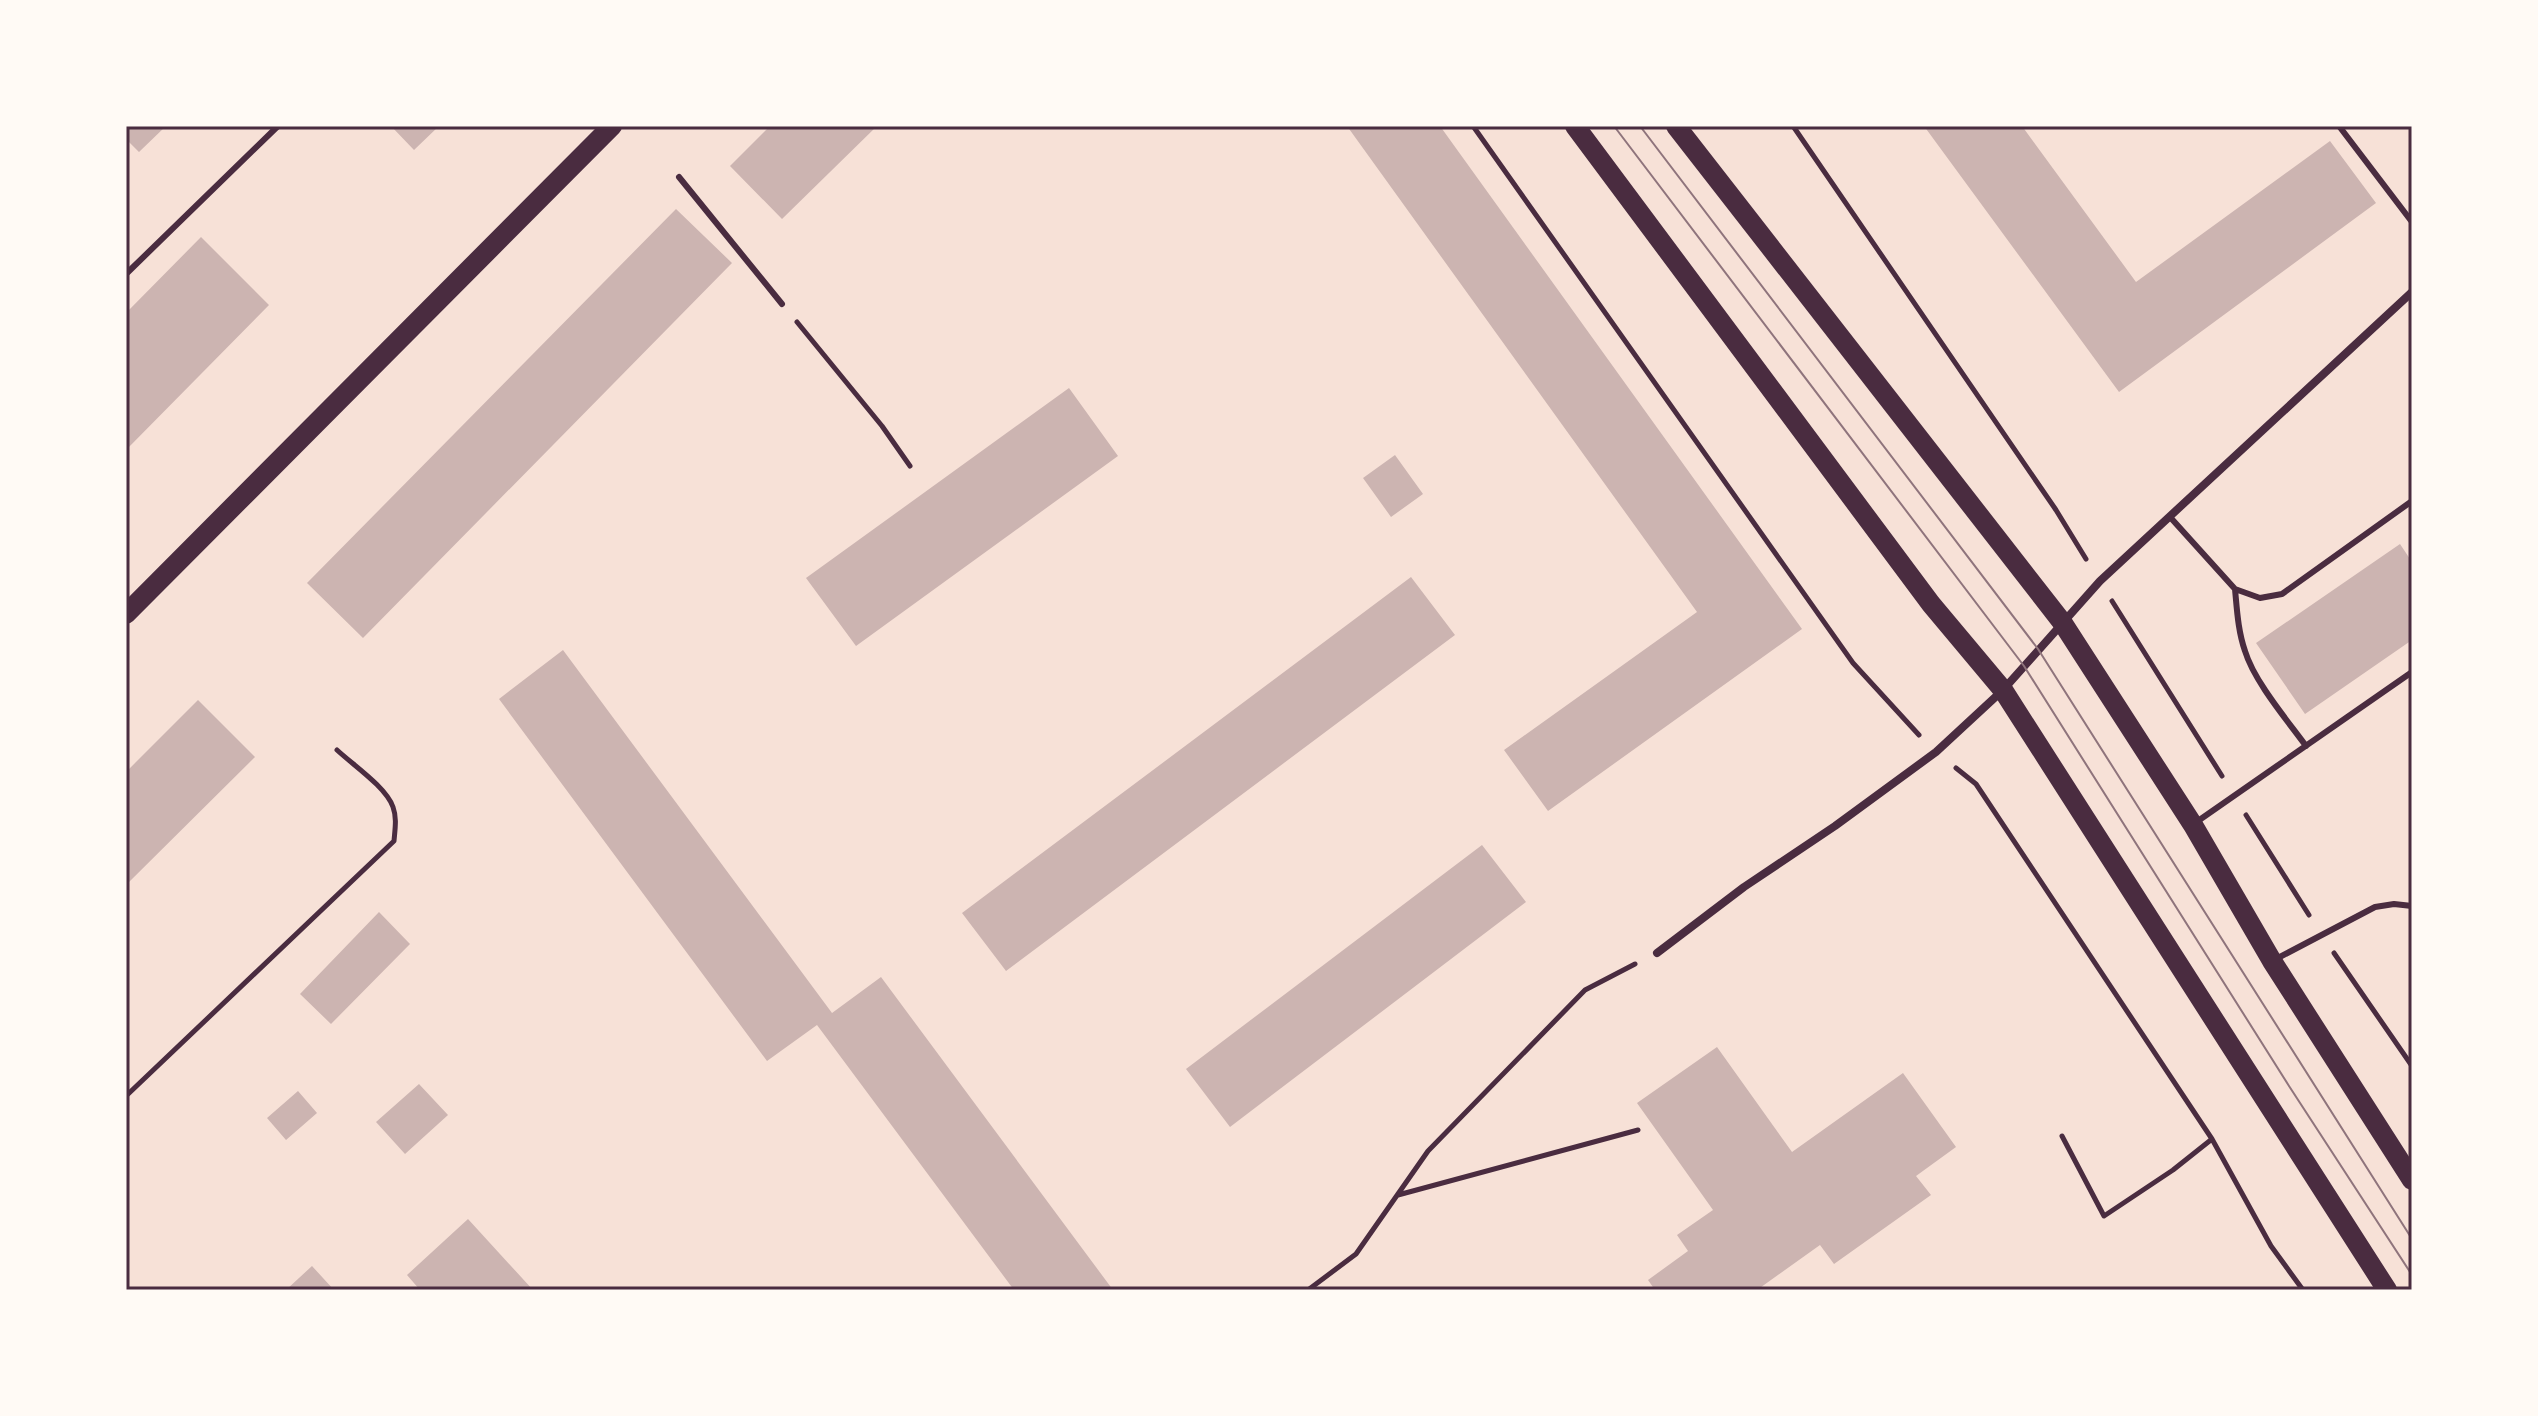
<svg xmlns="http://www.w3.org/2000/svg" width="2538" height="1416" font-family="'Times New Roman',serif">
	<rect width="100%" height="100%" fill="#f7e1d7"/>
	<path fill="#ccb4b1" d="M126,126H166L139,152L126,139Z
		M391,126H439L414,150Z
		M770,126H877L782,219L730,166Z
		M1347,126H1440L1802,629L1548,811L1504,750L1697,612Z
		M1924,126H2022L2136,282L2330,141L2376,203L2119,392Z
		M676,209L732,263L363,638L307,583Z
		M201,237L269,305L126,450V313Z
		M1069,388L1118,456L856,646L806,578Z
		M1395,455L1423,494L1391,517L1363,478Z
		M2400,544L2412,562V640L2305,714L2256,643Z
		M1411,577L1455,635L1006,971L962,913Z
		M563,650L832,1013L881,977L1113,1290H1014L817,1025L767,1061L499,699Z
		M198,700L255,757L126,885V772Z
		M1482,845L1526,902L1230,1127L1186,1069Z
		M379,912L410,944L331,1024L300,994Z
		M1717,1047L1792,1152L1903,1073L1956,1147L1916,1176L1931,1195L1834,1264L1820,1245L1757,1290H1655L1648,1280L1688,1251L1677,1235L1713,1210L1637,1103Z
		M419,1084L448,1115L405,1154L376,1122Z
		M298,1091L317,1113L286,1140L267,1118Z
		M468,1219L533,1290H420L407,1275Z
		M312,1266L334,1290H286Z"/>
	<g fill="none" stroke-linecap="round" stroke-linejoin="round">
		<path stroke="#4a2c40" stroke-width="5" d="M1473,126L1853,663L1919,735
			M1793,126L2056,510L2086,559
			M797,322L882,426L910,466
			M2112,601L2222,776
			M1956,768L1976,784L2212,1139L2271,1246L2303,1290
			M2246,815L2309,915
			M2334,953L2412,1066
			M126,1096L394,841C395,829 397,818 393,807C386,787 353,765 337,750
			M2062,1136L2104,1216L2173,1170L2212,1139
			M1398,1195L1638,1130
			M1308,1290L1356,1254L1428,1151L1585,990L1635,964"/>
		<path stroke="#4a2c40" stroke-width="6" d="M2174,126H2186
			M2339,126L2412,222
			M679,177L782,304
			M126,274L278,126
			M2170,517L2235,589L2260,598L2282,594L2412,501
			M2235,589C2237,610 2238,631 2245,651C2254,681 2287,720 2306,746
			M2195,823L2412,672
			M2276,959L2375,907L2394,904L2412,906"/>
		<path stroke="#4a2c40" stroke-width="8" d="M1657,953L1744,887L1835,826L1936,752L2003,690L2100,581L2412,292"/>
		<path stroke="#4a2c40" stroke-width="20" d="M1575,126L1931,604L2003,690L2387,1290
			M1676,126L2062,622L2193,825L2272,961L2412,1180
			M126,614L612,126"/>
		<path stroke="#8f747c" stroke-width="2" d="M1614,126L2024,666L2289,1086L2412,1275
			M1640,126L2038,649L2412,1239"/>
	</g>
	<rect width="2538" height="1416" fill="none" stroke="#fffaf5" stroke-width="256"/>
	<rect x="128" y="128" width="2282" height="1160" fill="none" stroke="#4a2c40" stroke-width="3"/>
</svg>
